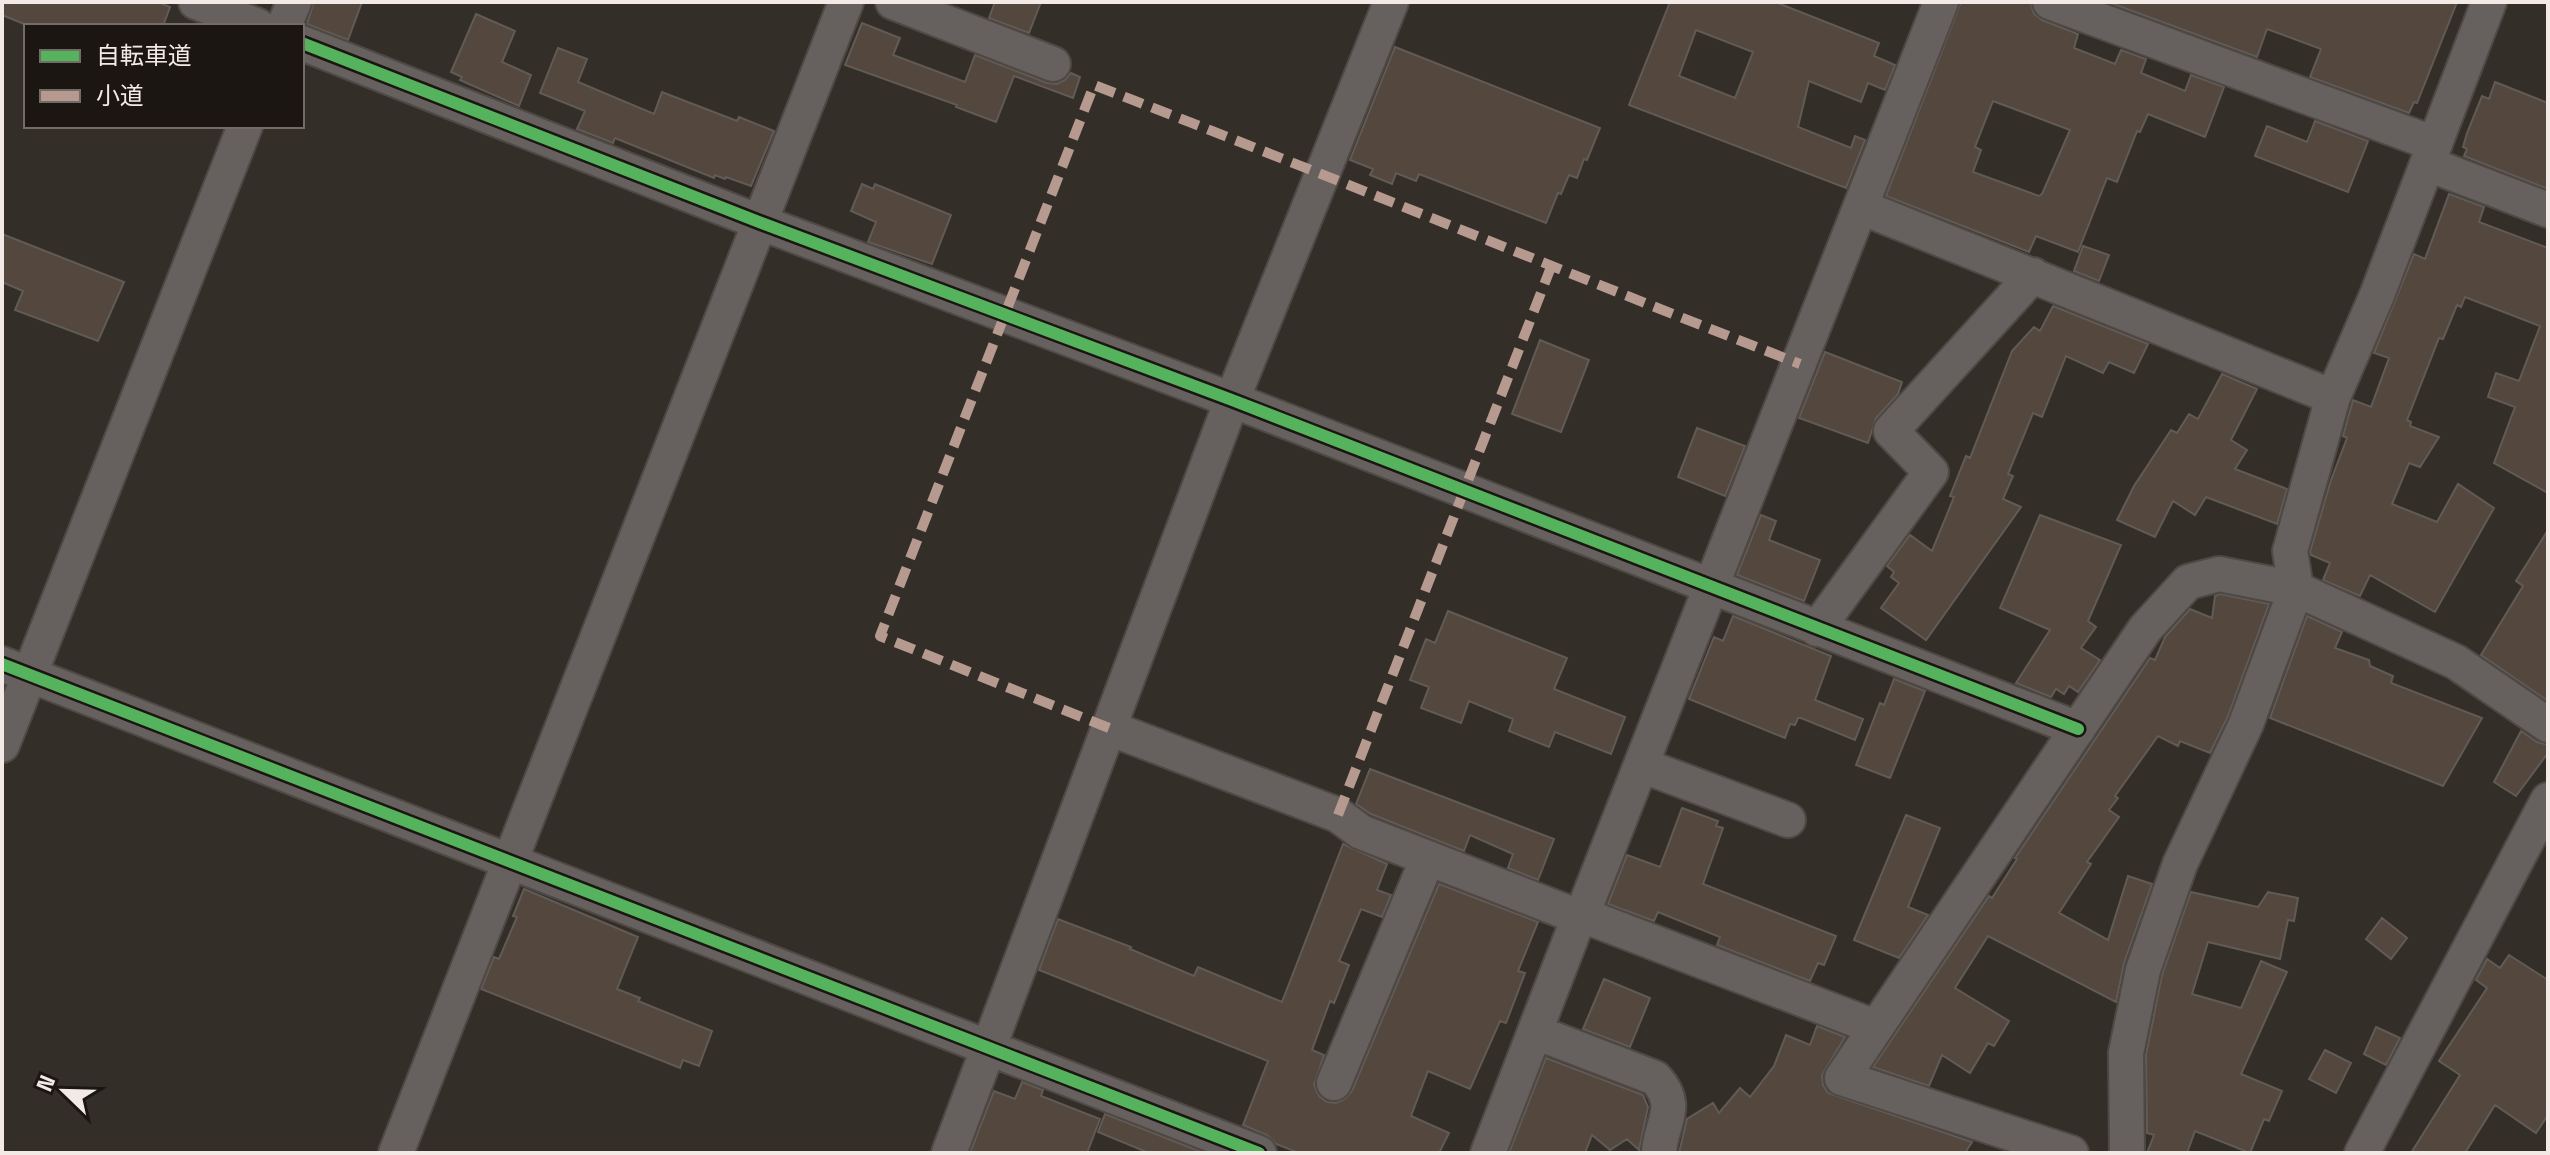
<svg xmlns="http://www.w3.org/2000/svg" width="2550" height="1155" font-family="'Space Grotesk','Noto Sans JP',sans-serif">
	<rect width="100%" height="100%" fill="#342e29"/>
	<path fill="#53473e" stroke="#615b57" stroke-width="2" fill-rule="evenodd" d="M2,2H158L170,7L163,26H29L2,15Z
		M314,2H362L348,40L307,24Z
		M995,2H1041L1029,33L989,18Z
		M1670,2H1775L1879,43L1874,56L1895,65L1885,90L1868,83L1861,102L1809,81L1798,127L1851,148L1855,136L1865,140L1846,188L1629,105ZM1696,30L1753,52L1735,98L1679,76Z
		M1961,2H2030L2034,14L2042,20L2078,34L2074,48L2115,64L2121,50L2146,59L2141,73L2185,91L2191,75L2224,87L2205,137L2148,114L2140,132L2137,131L2117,182L2107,178L2078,252L2036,236L2029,252L1886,196ZM1993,101L2070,130L2042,194L2039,196L1973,172L1981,150L1975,147Z
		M2108,2H2457L2417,103L2414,102L2409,113L2310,77L2321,49L2267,29L2257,57Z
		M476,14L515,31L502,62L531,75L519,106L460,80L462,77L451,72Z
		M862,23L900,38L893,55L965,82L975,55L1047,83L1057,84L1065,80L1071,73L1080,77L1073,98L1014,76L996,122L956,107L957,105L845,65Z
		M1395,47L1600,128L1587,160L1584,159L1577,178L1569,175L1561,194L1558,193L1546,223L1419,174L1416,181L1396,173L1392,184L1370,175L1373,169L1350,160Z
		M558,48L587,59L578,82L654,114L662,92L737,121L739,117L774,131L751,186L726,177L725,179L715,175L714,178L615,138L613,143L577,129L585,111L540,93Z
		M2495,82L2548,103V189L2464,156L2467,149L2463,147L2467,133L2482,96L2489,99Z
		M2315,121L2368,141L2348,192L2255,156L2267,126L2307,142Z
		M862,184L873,189L875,184L951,215L932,264L868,242L876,222L851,211Z
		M2449,194L2484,207L2479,222L2548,248V493L2494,463L2515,407L2488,397L2496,373L2519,381L2540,326L2465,297L2461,307L2457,305L2443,339L2439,338L2407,420L2411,422L2410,426L2439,437L2420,467L2409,463L2392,504L2437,522L2458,484L2494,508L2435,612L2370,575L2360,596L2323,580L2330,563L2311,555L2310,552L2331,480L2347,438L2343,436L2352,404L2353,400L2371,407L2389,358L2374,353L2414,254L2425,259Z
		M2,234L124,282L98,341L15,310L23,291L2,282Z
		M2083,246L2109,255L2099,281L2074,271Z
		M2053,306L2148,344L2134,373L2109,362L2103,373L2066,356L2042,417L2033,413L2008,474L2013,476L2003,499L2021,507L1926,640L1881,608L1899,583L1891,577L1894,572L1887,566L1910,535L1932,551L1954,497L1950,496L1966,456L1970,458L2012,351L2034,327L2040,331Z
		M1540,340L1589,360L1561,432L1512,414Z
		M1825,352L1902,382L1898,394L1876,418L1868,443L1799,418Z
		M2222,374L2257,389L2231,440L2247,450L2235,469L2287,489L2277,524L2206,497L2195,515L2173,501L2155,537L2117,520L2134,486L2171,430L2177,433L2189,414L2198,419Z
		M1697,428L1745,446L1725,496L1678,477Z
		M1761,515L1776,521L1769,540L1820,560L1804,601L1737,575Z
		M2040,515L2121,545L2088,621L2096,627L2081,648L2100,660L2078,692L2069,686L2064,694L2056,689L2051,697L2016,683L2050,630L2000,608Z
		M2548,530V701L2481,655L2523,586L2516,581Z
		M2220,594L2269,604L2228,716L2210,753L2180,741L2178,746L2158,736L2115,796L2118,798L2109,810L2119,817L2087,862L2091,864L2059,913L2108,940L2128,876L2152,884L2124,963L2116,1002L1988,936L1955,988L2009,1021L1994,1046L1988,1043L1970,1073L1942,1055L1929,1086L1873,1067L1989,896L1992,898L2017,859L2015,858L2150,658L2155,660L2165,637L2190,609L2212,618L2215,596Z
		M1448,611L1567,658L1554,689L1625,717L1611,754L1555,732L1549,747L1509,731L1513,719L1469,701L1461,723L1421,708L1429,687L1410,680L1426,639L1435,643Z
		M1733,616L1831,656L1815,700L1863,719L1855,740L1801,718H1798L1795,725L1790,724L1785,738L1689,699L1714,637L1723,641Z
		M2307,616L2342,632L2335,648L2369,660L2370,666L2393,676L2391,683L2482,718L2443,786L2270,718Z
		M1894,679L1925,691L1890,778L1856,765L1880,703L1884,705Z
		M2521,731L2537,742L2548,745V753L2516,796L2494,782Z
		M1370,769L1554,839L1538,880L1508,868L1513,854L1470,835L1464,851L1371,814L1356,804Z
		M1682,808L1718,821L1716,826L1723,828L1703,884L1836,936L1824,965L1818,963L1810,981L1717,945L1720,937L1658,912L1654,921L1608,904L1627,855L1660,867Z
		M1906,815L1940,828L1908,907L1928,915L1899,958L1854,940Z
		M1343,844L1387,864L1377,890L1391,895L1382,917L1361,909L1339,961L1349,965L1334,1003L1330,1001L1312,1050L1324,1055L1314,1085L1319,1096L1327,1102L1336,1103L1345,1099L1352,1091L1439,884L1538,922L1518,971L1525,973L1506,1023L1500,1021L1470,1089L1428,1071L1411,1116L1449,1133L1439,1153H1299L1276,1144L1267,1135L1243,1125L1268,1061L1039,970L1058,919L1131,947L1130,949L1194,976L1198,967L1282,1002Z
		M524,889L638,937L617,989L640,998L638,1001L712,1031L699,1066L683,1060L680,1068L481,989L494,957L499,959L517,917L513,916Z
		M2191,892L2258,907L2268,892L2298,898L2294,921L2288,920L2280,959L2208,942L2192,994L2241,1008L2261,961L2287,972L2241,1074L2282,1091L2269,1121L2264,1119L2250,1153L2195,1131L2187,1153H2147L2154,1135L2147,1133L2146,1055L2162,975Z
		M2382,918L2407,938L2391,959L2366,939Z
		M2509,955L2548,980V1115L2536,1133L2495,1105L2465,1153H2411L2460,1075L2439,1061L2487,988L2476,980L2487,959L2500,968Z
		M1604,979L1650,998L1630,1047L1583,1029Z
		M1817,1026L1845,1037L1822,1075L1823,1085L1828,1093L1972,1142L1965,1153H1679L1687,1119L1713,1103L1719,1113L1740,1088L1750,1097L1774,1066L1786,1035L1810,1045Z
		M2376,1027L2400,1038L2386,1065L2364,1054Z
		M2325,1050L2351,1063L2336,1093L2309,1079Z
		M1546,1058L1643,1095L1648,1107L1639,1150L1627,1139L1610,1150L1592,1135L1585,1153H1509Z
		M1022,1082L1043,1090L1041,1096L1100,1119L1087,1153H970L994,1091L1015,1099Z
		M1105,1114L1204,1153H1149L1098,1132Z"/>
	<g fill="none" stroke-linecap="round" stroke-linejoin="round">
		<defs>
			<path id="street" d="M196,2L258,26
				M893,2L1053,64
				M2050,2L2435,144
				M284,26L294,2
				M302,43L759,222L1232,400L2078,729
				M2428,164L2548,210
				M1861,207L2333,397
				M1817,629L1931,472L1891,431L2033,275
				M2,664L1259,1153
				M1109,728L1338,815L1361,832L1579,917L1582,915L1875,1027
				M2,745L245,126
				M1641,765L1788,820
				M1582,915L1941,2
				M1535,1032L1655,1078C1682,1107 1660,1123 1659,1153
				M1334,1083L1428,858
				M396,1153L846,2
				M949,1153L1232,400L1391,2
				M1488,1153L1579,917
				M2071,1153L1842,1078L2145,629L2188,582L2219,574L2296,589L2456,662L2548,725
				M2127,1153L2126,1053L2143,970L2180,864L2246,724L2296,589L2290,551L2333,397L2377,295L2489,2
				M2362,1153L2548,800"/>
		</defs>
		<use href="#street" stroke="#4f4945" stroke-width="38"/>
		<use href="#street" stroke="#66615e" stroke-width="34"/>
		<path stroke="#b69a8f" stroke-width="10" stroke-dasharray="20 10" stroke-linecap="butt" d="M1109,728L880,636L1094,85C1330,176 1564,272 1800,364
			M1338,815L1551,267"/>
		<defs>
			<path id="cycleway" d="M302,43L759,222L1232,400L2078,729
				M2,664L1259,1153"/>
		</defs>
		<use href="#cycleway" stroke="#1c1613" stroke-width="17"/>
		<use href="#cycleway" stroke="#56b35d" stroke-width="12"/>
	</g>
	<rect width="2550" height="1155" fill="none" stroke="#f3eae5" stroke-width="8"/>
	<rect x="24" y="24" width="280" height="104" fill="#1c1613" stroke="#726b67" stroke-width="2"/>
	<rect x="40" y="50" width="40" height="12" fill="#56b35d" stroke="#726b67" stroke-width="2"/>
	<text x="96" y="64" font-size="24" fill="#f3eae5">自転車道</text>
	<rect x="40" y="90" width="40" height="12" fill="#b69a8f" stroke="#726b67" stroke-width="2"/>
	<text x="96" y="104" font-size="24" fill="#f3eae5">小道</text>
	<g transform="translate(64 1091) rotate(293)" stroke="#1c1613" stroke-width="6" paint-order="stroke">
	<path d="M0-6L14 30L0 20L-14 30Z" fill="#f3eae5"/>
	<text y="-12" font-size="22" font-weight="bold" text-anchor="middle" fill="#f3eae5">N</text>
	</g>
</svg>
